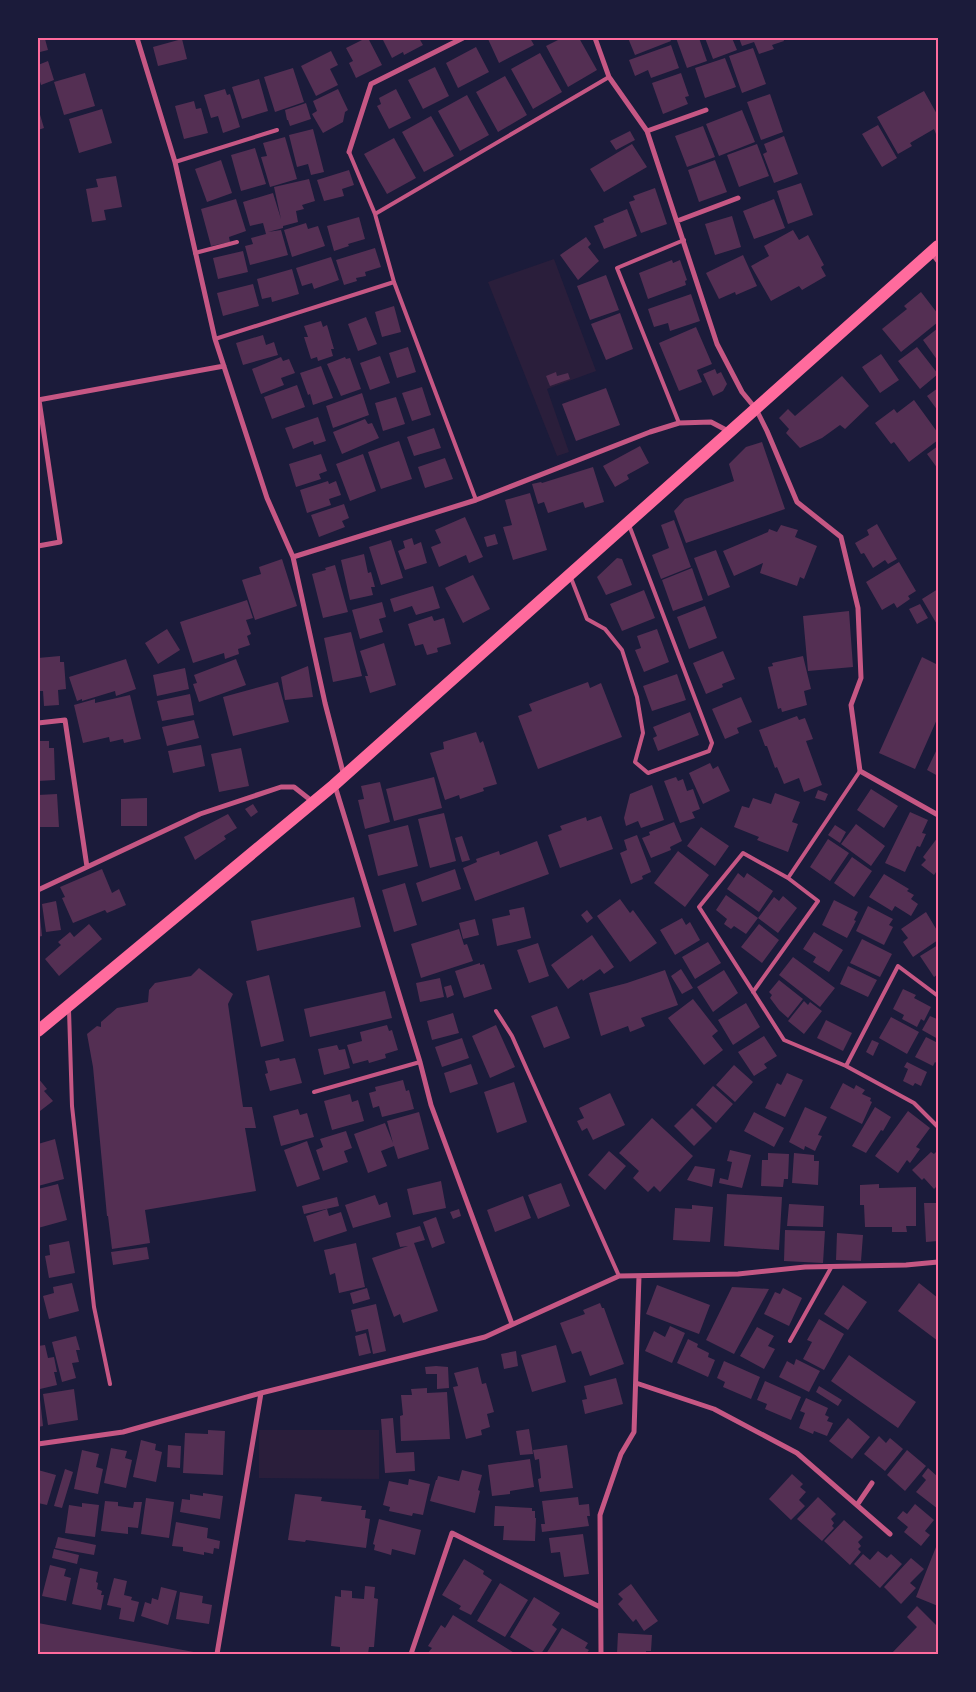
<svg xmlns="http://www.w3.org/2000/svg" width="976" height="1692" font-family="Georgia,serif">
	<rect width="100%" height="100%" fill="#1b1b3a"/>
	<path fill="#2a1e3b" d="M554,259L596,371L547,389L569,452L557,456L488,282Z
		M259,1430H379V1479L259,1478Z"/>
	<path fill="#542f53" d="M366,38H368L382,65L356,78L349,63L353,61L346,48Z
		M382,38H419L423,45L404,55L403,52L392,58Z
		M492,38H530L534,45L499,63L488,39Z
		M562,38H579L597,70L568,87L546,46Z
		M628,38H670L671,41L635,55Z
		M676,38H699L707,61L687,68Z
		M705,38H732L737,50L713,59Z
		M739,38H783L784,41L772,45L774,49L759,54L754,42L742,46Z
		M45,39L48,50L40,52L38,40Z
		M182,39L187,59L158,66L153,47Z
		M671,45L679,68L651,78L648,70L635,76L629,60Z
		M476,47L489,72L458,88L446,63Z
		M753,48L766,84L742,93L729,56Z
		M331,51L338,65L330,69L338,85L316,96L301,66Z
		M540,53L562,92L533,109L511,69Z
		M725,58L736,87L705,98L695,68Z
		M48,61L54,80L41,85L38,75V65Z
		M435,67L449,96L423,109L408,80Z
		M293,68L304,102L275,112L264,77Z
		M85,73L95,106L64,115L54,82Z
		M681,73L689,96L685,97L688,104L663,114L652,83Z
		M505,76L527,115L498,132L476,92Z
		M259,79L268,111L242,119L232,87Z
		M225,89L227,95L230,94L240,127L223,133L218,116L211,118L204,95Z
		M338,89L348,110L345,112L343,122L323,133L312,114L317,111L313,101Z
		M396,89L411,118L389,129L377,106L381,104L379,98Z
		M924,91L938,116V132L936,134L934,129L910,143L912,146L898,154L877,117Z
		M770,94L783,132L761,140L747,102Z
		M467,95L489,135L460,151L438,111Z
		M194,101L196,109L201,108L208,133L184,139L175,106Z
		M306,103L311,119L290,126L288,120H287L285,110Z
		M38,108L44,128L38,130Z
		M102,109L112,143L79,153L69,119Z
		M742,110L755,142L719,156L706,124Z
		M431,116L454,156L424,172L402,132Z
		M878,125L897,158L882,167L862,134Z
		M703,126L715,157L687,167L675,136Z
		M313,129L324,172L311,175L308,164L297,167L289,135Z
		M630,131L635,140L616,150L610,141Z
		M784,136L798,174L774,183L763,154L767,152L764,144Z
		M285,137L297,179L270,187L261,157L267,156L263,143Z
		M394,138L416,178L387,194L364,154Z
		M632,144L647,167L604,192L590,169Z
		M757,144L769,176L739,187L727,155Z
		M255,148L266,184L241,191L231,155Z
		M221,160L232,193L207,202L195,169Z
		M715,160L727,192L699,202L688,170Z
		M349,170L354,185L342,189L344,196L324,201L317,180Z
		M116,176L122,207L104,210L106,220L92,222L86,189L98,187L96,179Z
		M309,179L315,201L302,205L304,209L296,211L298,222L283,226V228L268,232L281,230L288,255L250,265L245,246L253,244L251,238L266,234L263,223L250,226L243,202L273,193L281,219L274,187Z
		M801,183L813,215L788,224L777,191Z
		M655,188L667,224L641,233L629,202L635,200L633,196Z
		M236,199L246,231L229,237L230,242L211,246L201,209Z
		M774,199L785,228L754,239L743,211Z
		M627,209L637,236L604,249L594,226L604,222L603,219Z
		M732,216L741,247L715,255L705,224Z
		M359,217L365,239L348,244L349,246L334,251L327,226Z
		M306,223L308,229L318,226L325,246L292,257L284,230Z
		M793,230L799,240L808,235L824,265L821,267L826,276L802,290L799,286L771,301L751,266L769,256L764,246Z
		M586,237L591,244L588,247L599,261L578,280L560,255Z
		M375,248L381,267L365,272L366,276L356,278L357,281L344,285L336,260Z
		M243,251L248,272L218,279L213,258Z
		M743,255L757,286L736,295L735,292L719,299L706,273Z
		M331,257L339,280L314,289L312,283L302,286L296,268Z
		M672,260L673,263L680,260L687,280L685,281L686,285L648,299L639,273Z
		M292,269L299,294L272,302L271,297L262,299L257,279Z
		M606,275L619,310L590,320L577,286Z
		M253,284L259,306L223,316L217,293Z
		M921,292L938,314V322L901,352L882,329L907,309L904,306Z
		M691,294L700,321L670,331L668,323L654,327L648,309Z
		M394,306L401,332L382,337L375,312Z
		M620,313L633,349L606,360L591,324Z
		M366,317L377,344L358,351L348,324Z
		M321,321L323,327L327,325L334,349H331L333,356L318,361L317,357L311,359L304,337H308L304,326Z
		M696,327L712,364L697,370L702,382L679,391L659,343Z
		M938,328V361L923,340Z
		M263,335L266,345L274,342L278,355L243,365L236,343Z
		M408,347L416,372L397,378L389,353Z
		M917,347L938,374L920,389L898,361Z
		M881,354L899,380L880,393L862,367Z
		M380,356L390,383L370,390L360,363Z
		M281,357L283,361L289,359L295,373L281,378L284,385L261,394L252,369Z
		M345,357L346,359L350,358L361,389L341,396L327,364Z
		M321,366L333,398L313,405L310,394L308,395L300,373Z
		M715,369L717,374L721,372L727,384L723,391L713,396L703,374Z
		M556,372L557,376L568,373L570,379L550,386L546,376Z
		M842,376L869,406L845,429L840,425L822,438L800,448L786,433L789,429L779,418L788,409L795,416Z
		M297,385L305,407L272,419L264,397Z
		M422,387L431,415L412,421L402,393Z
		M606,388L620,425L576,441L562,404Z
		M938,388V411L927,396Z
		M362,393L369,415L333,428L326,406Z
		M396,397L405,424L383,431L375,403Z
		M914,400L938,433V440L909,462L894,442L891,444L875,423L894,409L897,413Z
		M318,417L326,441L314,445L313,441L293,449L285,428Z
		M365,419L368,424L372,423L379,438L342,454L333,432Z
		M434,428L441,448L414,456L407,437Z
		M399,441L412,479L381,489L368,452Z
		M762,442L785,509L686,543L674,511L685,499L734,481L729,464L746,447Z
		M640,446L649,463L627,475L629,479L615,487L603,466Z
		M938,446V469L927,454Z
		M321,454L327,471L319,474L321,479L296,487L289,464Z
		M363,454L376,491L350,501L336,464Z
		M445,458L453,479L425,488L418,467Z
		M593,467L604,502L585,508L583,502L548,513L544,502L538,504L532,484L541,482L542,483Z
		M328,481L329,484L336,481L341,495L329,499L331,505L307,513L300,490Z
		M530,493L547,550L513,560L503,527L512,525L505,500Z
		M344,504L349,518L342,521L345,527L319,537L311,515Z
		M465,517L483,557L469,563L466,555L439,567L431,547L441,543L435,530Z
		M674,520L691,567L661,579L652,555L669,548L661,525Z
		M877,524L897,559L888,564L885,560L873,568L864,553L861,554L855,543L869,535L867,530Z
		M781,525L798,530L795,537L817,546L804,579L800,577L797,586L760,573L763,563L734,576L723,551L768,532L769,529L777,532Z
		M495,534L498,544L487,547L484,537Z
		M412,538L414,545L421,542L427,563L405,570L398,551L405,548L403,541Z
		M391,540L403,578L381,585L369,547Z
		M716,550L730,587L708,596L694,558Z
		M364,554L368,573L371,572L375,587H371L373,595L350,600L341,560Z
		M617,558L622,559L632,585L606,595L597,577Z
		M282,559L297,606L255,620L242,580L261,574L259,567Z
		M899,562L916,591L908,596L910,599L897,608L894,603L882,610L866,582Z
		M335,565L348,612L323,618L312,574L326,570L325,568Z
		M692,568L703,600L673,611L662,580Z
		M473,575L490,609L463,623L445,588Z
		M433,586L440,608L416,615L412,606L394,612L390,599Z
		M938,589V626L922,599Z
		M644,590L655,618L622,631L610,604Z
		M247,600L253,618L246,620L251,634L247,636L250,645L238,649L239,654L225,659L224,653L193,663L180,622Z
		M382,602L386,617L379,619L383,632L360,639L352,610Z
		M920,604L928,618L917,624L909,609Z
		M705,606L717,638L689,649L677,617Z
		M849,611L853,667L808,671L803,616Z
		M432,616L434,621L444,618L451,644L437,648L438,652L427,655L423,644L415,646L408,624Z
		M167,629L180,650L158,664L145,643Z
		M657,629L669,662L644,672L635,650L641,648L637,636Z
		M351,632L362,676L333,682L324,638Z
		M384,643L396,685L370,693L365,676H368L360,651Z
		M723,651L735,679L722,684L723,687L706,694L693,663Z
		M60,656V662H64L66,689L58,690L59,705L44,706L43,691H38V658Z
		M803,656L811,689L804,691L807,705L782,712L781,708L778,709L768,667L773,666L772,663Z
		M922,657L938,665V717L915,769L879,753Z
		M126,659L136,689L116,696L115,691L82,701V699L77,701L69,677Z
		M236,659L246,685L199,702L193,684L197,683L194,675Z
		M308,666L313,697L285,700L281,677Z
		M185,668L189,689L157,696L153,675Z
		M677,674L686,700L652,711L643,686Z
		M278,682L289,722L233,736L223,697Z
		M588,682L590,688L601,683L622,737L538,769L518,716L532,711L529,704Z
		M190,694L194,715L162,721L157,701Z
		M130,695L141,739L124,743L123,739L110,742L109,737L83,743L74,705L95,699V703Z
		M741,697L752,722L737,728L739,733L725,739L712,709Z
		M690,712L699,735L658,751L653,738L657,736L653,727Z
		M797,716L799,720L805,718L813,739L806,741L822,785L804,792L799,778L784,784L777,767L775,768L767,746H765L759,730Z
		M194,720L199,738L167,746L162,727Z
		M476,732L480,743L483,741L497,784L483,788L484,791L460,799L459,795L445,800L430,753L444,749L443,742Z
		M38,741H49V748H54L55,780L38,781Z
		M201,745L205,766L173,773L168,751Z
		M938,747V776L927,770Z
		M241,748L249,786L219,792L211,754Z
		M710,763L713,769L718,766L730,791L703,804L689,773Z
		M434,777L442,808L394,821L386,789Z
		M676,777L678,781L683,779L687,791L693,789L700,809L692,812L695,818L680,823L664,781Z
		M380,782L390,822L365,829L358,800L364,799L361,786Z
		M652,785L664,820L641,828L638,821L626,826L624,818L630,794Z
		M871,789L898,806L884,828L857,810Z
		M818,790L828,794L825,801L815,798Z
		M775,793L800,802L792,822L798,824L788,852L757,840L759,837L734,827L742,806L749,808L753,798L771,804Z
		M57,794L59,827H38V795Z
		M147,798V826H121V799Z
		M253,804L258,812L251,817L245,809Z
		M910,812L928,820L922,833L926,834L920,847L917,846L905,872L885,863Z
		M444,813L456,861L430,868L418,819Z
		M228,814L237,828L224,836L226,839L195,860L184,837Z
		M601,816L613,849L560,868L548,835L562,830L560,826L586,817L587,821Z
		M674,822L682,841L670,847L671,850L651,858L642,838L650,835L649,832Z
		M856,824L885,846L871,866L841,844Z
		M408,825L418,866L378,876L368,835Z
		M835,825L846,832L840,843L828,835Z
		M701,827L729,846L715,866L687,846Z
		M637,835L651,872L642,876L643,879L631,884L620,853L627,850L624,840Z
		M462,836L470,860L462,862L455,838Z
		M938,837V869L934,875L921,865L926,860L923,857Z
		M828,839L849,853L830,881L810,867Z
		M537,841L549,874L475,901L463,868L477,862L476,859L499,851L500,855Z
		M678,851L709,875L685,907L654,883Z
		M852,857L872,871L854,897L834,883Z
		M102,869L112,893L119,889L126,905L107,913L105,910L73,923L62,898L65,897L60,887Z
		M455,869L461,889L422,902L416,883Z
		M738,873L744,878L747,873L773,891L759,912L727,889Z
		M884,874L909,889L907,891L914,895L911,899L918,904L911,916L895,906L892,911L869,897Z
		M405,883L417,925L394,932L382,890Z
		M726,895L758,918L746,934L734,926L731,929L724,924L727,919L716,910Z
		M783,896L797,908L778,933L758,918L774,897L779,901Z
		M354,897L361,927L257,951L251,921Z
		M620,899L630,913L633,910L657,943L630,962L597,916Z
		M834,900L858,912L854,920L856,921L847,938L822,925Z
		M56,901L61,930L46,932L42,904Z
		M868,906L893,919L889,925L893,927L884,945L856,931Z
		M38,907H39L42,936L38,937Z
		M524,907L531,938L497,946L492,919L510,915L509,910Z
		M587,910L593,918L587,923L581,915Z
		M926,912L938,932V940L913,957L903,942L908,938L901,929Z
		M682,918L686,925L690,922L700,940L675,955L660,930Z
		M475,919L479,935L463,939L459,923Z
		M89,924L102,939L59,976L45,959L61,945L58,942L70,932L74,937Z
		M759,924L779,940L762,963L741,947Z
		M459,929L464,945L467,944L473,961L421,978L411,944Z
		M814,932L843,950L829,972L813,962L816,957L803,949Z
		M592,935L614,967L604,974L600,969L583,981L582,979L568,989L551,965Z
		M862,939L892,954L880,977L850,963Z
		M708,942L721,963L695,979L682,957Z
		M538,943L549,976L529,983L517,950Z
		M938,945V974L934,977L920,956Z
		M793,957L835,988L820,1007L779,975Z
		M480,963V965L484,964L492,989L464,998L455,971Z
		M848,966L877,980L868,997L840,984Z
		M199,968L233,994L228,1004L243,1107H252L256,1128H245L256,1191L145,1210L150,1243L112,1249L108,1216H107L93,1067L87,1034L97,1026L101,1027V1022L117,1008L148,1002L149,990L155,983L191,976Z
		M681,969L693,988L682,994L671,976Z
		M665,970L678,1005L641,1018L645,1026L630,1032L628,1026L601,1036L589,993L627,983Z
		M724,970L738,993L713,1012L697,987Z
		M269,975L284,1041L261,1047L246,981Z
		M440,978L444,997L420,1002L416,983Z
		M779,980L803,999L788,1018L779,1010L770,998L772,995L769,992Z
		M451,985L454,995L447,998L444,987Z
		M903,989L916,995L914,998L931,1007L924,1021L921,1019L917,1027L902,1019L904,1015L893,1009Z
		M385,991L392,1018L310,1037L304,1009Z
		M693,999L718,1031L712,1036L723,1050L704,1065L668,1018Z
		M804,1001L808,1005L810,1002L822,1011L804,1034L788,1021Z
		M746,1003L760,1027L733,1045L718,1020Z
		M557,1006L570,1038L544,1048L531,1016Z
		M453,1013L459,1033L432,1040L427,1021Z
		M938,1015V1039L922,1030L930,1016L937,1019Z
		M891,1017L919,1032L907,1054L879,1038Z
		M826,1020L852,1033L843,1051L817,1038Z
		M387,1025L389,1031L392,1030L398,1050L385,1054L386,1058L369,1063L368,1060L353,1064L347,1045L362,1041L360,1032Z
		M496,1025L515,1067L490,1078L472,1036Z
		M764,1036L777,1056L764,1064L767,1068L754,1076L738,1052Z
		M926,1037L938,1043V1064L935,1062L933,1066L915,1057Z
		M462,1038L469,1058L442,1067L435,1047Z
		M872,1040L879,1043L873,1056L866,1052Z
		M337,1045L339,1050L345,1049L350,1068L324,1075L318,1049Z
		M279,1058L280,1061L295,1058L302,1083L270,1091L265,1074L268,1073L265,1061Z
		M907,1062L927,1072L921,1086L915,1083L913,1086L903,1081L908,1069L904,1067Z
		M471,1064L478,1084L450,1093L444,1073Z
		M734,1065L753,1082L735,1102L716,1085Z
		M787,1073L803,1080L785,1117L765,1108L777,1083L781,1085Z
		M38,1078L47,1089L44,1091L53,1101L40,1111L38,1108Z
		M403,1080L406,1091L409,1090L414,1109L382,1117L379,1106L373,1108L369,1093L376,1091L375,1087Z
		M514,1082L527,1122L497,1133L484,1092Z
		M843,1083L854,1089L856,1085L865,1090L862,1094L871,1098L870,1101L872,1102L862,1124L830,1108Z
		M713,1086L733,1104L716,1123L696,1105Z
		M610,1093L625,1125L593,1140L587,1128L582,1131L577,1121L584,1118L579,1108Z
		M350,1094L352,1102L358,1100L364,1121L332,1130L324,1101Z
		M805,1107L827,1117L818,1135L822,1136L815,1151L805,1146L804,1150L789,1142Z
		M875,1107L891,1117L883,1131L881,1130L866,1153L852,1146Z
		M692,1108L712,1128L694,1146L674,1126Z
		M298,1109L300,1115L307,1113L314,1137L281,1146L273,1116Z
		M908,1111L930,1128L916,1147L920,1149L910,1163L907,1160L898,1173L875,1156Z
		M419,1112L429,1149L398,1159L394,1146L381,1151L387,1166L368,1173L354,1134L385,1123L393,1143L387,1121Z
		M754,1112L784,1128L774,1147L744,1131Z
		M652,1118L693,1156L660,1192L654,1186L648,1192L633,1178L639,1171L619,1153Z
		M346,1131L352,1148L344,1151L348,1162L323,1171L316,1150L323,1147L320,1139Z
		M55,1139L64,1179L38,1186V1144Z
		M307,1141L320,1179L297,1187L284,1150Z
		M730,1150L751,1155L742,1188L719,1183L720,1178L728,1180L732,1162L727,1161Z
		M938,1150V1185L934,1189L924,1178L922,1180L912,1170L931,1152L934,1154Z
		M609,1151L626,1166L605,1190L588,1175Z
		M768,1153L789,1154L788,1179H784L783,1187L761,1186L762,1160H768Z
		M794,1153L814,1155V1161H819L818,1185L792,1183Z
		M695,1166L715,1169L712,1187L687,1180Z
		M441,1181L446,1208L413,1215L407,1189Z
		M561,1183L570,1206L538,1219L528,1195Z
		M58,1184L67,1220L38,1228V1189Z
		M879,1184V1188L916,1187V1226H906L907,1232H892V1227H865L864,1205H860V1185Z
		M727,1194L782,1197L779,1250L724,1246Z
		M375,1195L379,1205L387,1202L391,1217L353,1228L345,1205Z
		M523,1196L531,1218L495,1232L487,1210Z
		M337,1197L339,1206L304,1214L302,1206Z
		M924,1203H938V1241L926,1242Z
		M789,1204L824,1206L823,1227L787,1226Z
		M692,1205L713,1207L710,1242L673,1240L675,1208L692,1209Z
		M327,1209L329,1216L341,1212L347,1231L314,1242L306,1216Z
		M459,1209L461,1216L453,1219L450,1212Z
		M436,1217L445,1243L432,1248L423,1222Z
		M420,1226L425,1240L414,1243L438,1311L403,1323L400,1314L394,1317L372,1258L408,1246L400,1247L396,1233Z
		M785,1230L825,1231L823,1263L784,1261Z
		M837,1233L863,1235L861,1261L836,1260Z
		M69,1241L75,1273L49,1278L45,1256L50,1255L49,1245Z
		M356,1243L365,1287L339,1293L335,1273L330,1275L324,1250Z
		M147,1247L149,1259L113,1265L111,1252Z
		M72,1283L79,1311L49,1319L43,1296L54,1293L53,1287Z
		M919,1283L938,1298V1341L898,1311Z
		M657,1285L710,1305L699,1334L646,1314Z
		M843,1285L867,1302L848,1330L824,1314Z
		M732,1287L769,1289L734,1354L706,1340Z
		M367,1288L370,1299L353,1304L350,1293Z
		M783,1288L802,1298L789,1326L764,1314L775,1292L780,1294Z
		M600,1303L602,1308H604L624,1364L590,1376L581,1351L572,1354L560,1323L585,1314L583,1310Z
		M376,1304L386,1351L373,1354L368,1329L356,1332L351,1310Z
		M819,1319L844,1334L824,1370L803,1359L812,1342L807,1340Z
		M670,1326L685,1333L672,1363L645,1351L654,1331L665,1337Z
		M757,1327L774,1336L768,1346L775,1349L764,1369L740,1356Z
		M366,1333L371,1353L359,1356L355,1336Z
		M76,1336L80,1350H76L79,1362L72,1363L76,1378L62,1382L52,1342Z
		M688,1339L698,1344L697,1347L709,1353L708,1357L715,1360L708,1377L677,1363Z
		M45,1345L48,1358L54,1357L57,1372H54L57,1385L40,1389L38,1381V1363H39L38,1346Z
		M556,1345L566,1382L532,1392L521,1355Z
		M516,1351L518,1366L504,1369L501,1354Z
		M849,1355L916,1402L898,1428L831,1381Z
		M796,1359L820,1371L809,1392L779,1377L787,1361L794,1365Z
		M724,1361L760,1377L751,1399L723,1387L725,1382L717,1378Z
		M436,1366L448,1367L449,1388L437,1389V1374H426L425,1367Z
		M478,1367L482,1384L486,1383L494,1412L487,1414L490,1427L481,1430L482,1435L466,1439L453,1387L458,1386L454,1373Z
		M616,1378L623,1404L585,1414L582,1400L587,1399L584,1386Z
		M765,1381L801,1397L791,1420L765,1409L767,1404L757,1400Z
		M819,1386L842,1400L838,1406L816,1392Z
		M427,1388V1393L447,1392L450,1439L401,1441L400,1416L403,1415L401,1395H412L411,1389Z
		M74,1389L78,1420L48,1425L43,1394Z
		M806,1398L828,1408L825,1415L829,1417L827,1421L833,1423L827,1436L814,1431L813,1434L799,1428L805,1413L800,1411Z
		M38,1399H40L43,1426L38,1427Z
		M393,1418L396,1453L414,1452L415,1471L385,1473L381,1419Z
		M848,1418L870,1437L852,1459L829,1441Z
		M529,1429L533,1454L520,1455L516,1431Z
		M208,1430L225,1431L223,1475L183,1473L185,1433L208,1434Z
		M879,1436L886,1443L890,1438L903,1449L885,1471L864,1454Z
		M141,1440L156,1444L155,1450L162,1452L156,1482L133,1477Z
		M168,1445L181,1446L180,1468L167,1467Z
		M567,1445L573,1488L540,1492L538,1479L541,1478L539,1459L535,1460L533,1450Z
		M111,1448L127,1451L125,1458L132,1460L126,1488L104,1483Z
		M82,1450L99,1454L96,1467L103,1469L98,1494L74,1489Z
		M907,1450L926,1466L905,1491L887,1475Z
		M530,1459L534,1487L510,1491V1494L492,1496L488,1465Z
		M928,1468L938,1477V1509L916,1492L926,1480L922,1476Z
		M65,1469L73,1472L62,1508L54,1506Z
		M38,1470L56,1475L47,1505L38,1503Z
		M462,1470L482,1475L478,1490L480,1491L475,1513L430,1501L436,1480H437L438,1476L459,1481Z
		M792,1474L803,1484L800,1487L806,1492L799,1500L805,1506L791,1520L769,1499Z
		M409,1479L430,1484L423,1515L413,1513L412,1516L389,1511L390,1507L383,1505L389,1481L408,1485Z
		M203,1493L223,1496L220,1519L180,1512L182,1499L190,1500V1494L203,1496Z
		M295,1494L322,1497L321,1501L362,1506L361,1510H366L365,1518L370,1519L366,1548L306,1540L305,1542L288,1540Z
		M578,1497L579,1505L589,1504L590,1516H587L589,1526L542,1532L541,1524H545L542,1501Z
		M818,1497L836,1514L831,1519L834,1523L832,1526L834,1528L822,1541L797,1519Z
		M146,1498L174,1502L169,1538L141,1534Z
		M105,1501L118,1502V1506L133,1508L134,1502H142L138,1528L128,1527V1534L101,1531Z
		M82,1503L99,1505L95,1537L65,1533L69,1505L82,1507Z
		M915,1504L934,1520L925,1531L930,1535L921,1546L904,1532L908,1527L897,1518L903,1511L907,1514Z
		M495,1506L532,1508V1511H535V1518H536L535,1541L503,1540L504,1526H494Z
		M379,1519L421,1530L415,1555L392,1549L391,1555L374,1550L375,1545L373,1544Z
		M844,1520L863,1537L858,1542L861,1546L858,1549L861,1552L850,1565L824,1541Z
		M176,1522L208,1528L207,1538L220,1541L219,1549L214,1548L213,1554L204,1552V1555L183,1551V1547L172,1546Z
		M583,1534L589,1574L564,1577L560,1552L551,1553L549,1538Z
		M58,1537L96,1545L94,1555L55,1548Z
		M938,1542V1606L916,1597Z
		M54,1549L79,1555L77,1564L52,1558Z
		M878,1551L887,1558L891,1554L902,1564L880,1588L854,1564L863,1554L870,1560Z
		M911,1558L924,1569L910,1583L916,1588L901,1604L884,1587Z
		M464,1559L484,1571L483,1574L492,1580L471,1615L459,1609L461,1606L442,1595Z
		M50,1565L66,1569L64,1576L71,1578L66,1601L42,1596Z
		M80,1568L98,1572L96,1582L98,1583L97,1589L102,1591L101,1595H104L101,1610L72,1604Z
		M114,1578L127,1581L124,1595L132,1597L131,1600L139,1602L134,1622L119,1619L121,1608L107,1605Z
		M500,1583L528,1600L505,1637L477,1621Z
		M631,1584L658,1621L644,1631L636,1619L633,1622L618,1604L623,1599L618,1594Z
		M365,1586L375,1587L374,1598L378,1599L374,1647H369L368,1654H340V1647L331,1646L335,1596L341,1597V1590L352,1591V1598L364,1599Z
		M161,1587L177,1591L168,1625L141,1616L145,1602L151,1604L152,1598L158,1600Z
		M180,1592L203,1596L202,1603L212,1605L209,1624L176,1619Z
		M534,1597L560,1613L552,1625L557,1629L541,1654H538L510,1637Z
		M917,1606L938,1627V1654H891L917,1627L907,1617Z
		M453,1615L516,1654H427L432,1648L428,1646L441,1625L445,1628Z
		M38,1623L199,1653V1654H38Z
		M562,1628L588,1643L585,1648L589,1650L586,1654H546Z
		M618,1633L652,1635L651,1651H646V1654H617Z"/>
	<g fill="none" stroke-linecap="round" stroke-linejoin="round">
		<path stroke="#c65784" stroke-width="4" d="M349,152L375,214
			M175,162L277,130
			M195,253L237,242
			M215,339L394,282
			M679,423L617,268L684,240
			M476,500L394,282L375,214L609,77
			M571,578L587,619L605,629L622,650L637,697L643,733L635,762L648,773L709,751L712,743L629,525
			M788,878L860,771
			M753,992L818,901L788,878L743,853L699,907L784,1040L846,1066L914,1103L938,1127
			M69,1010L72,1106L94,1307L110,1384
			M496,1011L512,1036L619,1276
			M846,1066L898,966L938,996
			M314,1092L420,1062
			M790,1341L832,1266"/>
		<path stroke="#c65784" stroke-width="5" d="M137,38L175,162L215,339L267,498L293,557L325,703L344,776
			M595,38L609,77L647,131L717,344L742,392L756,409L767,431L797,502L841,537L858,608L861,678L851,705L860,771L938,815
			M647,131L706,110
			M349,152L371,84L463,38
			M677,221L738,198
			M931,252L938,261
			M38,400L224,366
			M38,546L60,542L39,400
			M293,557L476,500L650,432L679,423L711,422L730,432
			M38,723L65,720L87,867
			M335,786L420,1062L431,1105L512,1324
			M38,890L200,814L281,787H294L313,802
			M636,1383L714,1409L797,1453L890,1534
			M38,1444L123,1432L261,1393L485,1337L619,1276L738,1274L805,1267L906,1265L938,1262
			M857,1505L872,1483
			M217,1654L261,1393
			M411,1654L452,1533L600,1607
			M601,1654L600,1515L621,1454L634,1432L639,1276"/>
		<path stroke="#ff6b9d" stroke-width="12" d="M38,1031L334,785L938,246"/>
	</g>
	<rect width="976" height="1692" fill="none" stroke="#1b1b3a" stroke-width="78"/>
	<rect x="39" y="39" width="898" height="1614" fill="none" stroke="#ff6b9d" stroke-width="2"/>
</svg>
